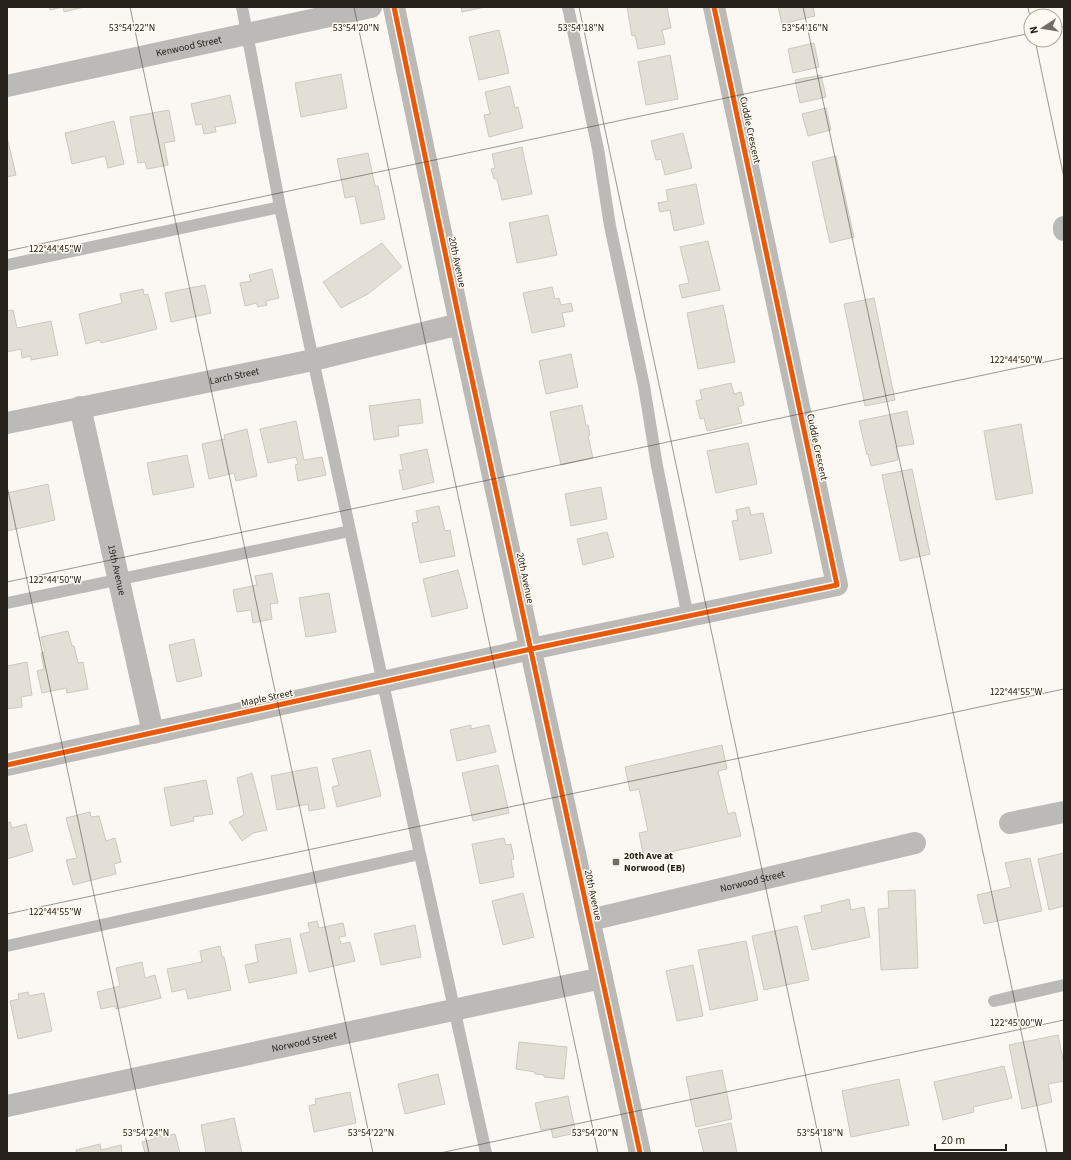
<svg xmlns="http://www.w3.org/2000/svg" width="1071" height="1160" font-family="'Source Sans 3',sans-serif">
	<rect width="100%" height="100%" fill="#fbf8f4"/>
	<path fill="#e3ded6" stroke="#ccc8c2" d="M49,7H84L64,12L63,7L50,10Z
		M461,7H485L462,12Z
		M627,7H667L671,28L662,30L665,44L638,49L635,35L632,36Z
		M778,7H813L815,16L782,24Z
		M499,30L509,73L479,80L469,37Z
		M814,43L819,67L793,73L788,49Z
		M670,55L678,99L646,105L638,62Z
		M341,74L347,108L301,117L295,83Z
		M821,75L826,97L800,103L795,80Z
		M510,86L515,108L518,107L523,128L489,137L484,115L490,114L485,92Z
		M230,95L236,123L215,127L216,132L204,134L202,124L196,125L191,104Z
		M826,108L831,130L808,136L802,114Z
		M169,110L175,141L164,143L168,165L147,169L145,162L138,163L130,117Z
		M114,121L124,164L108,168L105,156L72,164L65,133Z
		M683,133L692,168L665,175L661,159L656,160L651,141Z
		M7,137L16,175L7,177Z
		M522,147L532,194L502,200L497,179H494L491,169L495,168L492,154Z
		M368,153L375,186H378L385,219L361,224L355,196L345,198L337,159Z
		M836,156L854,237L830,243L812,162Z
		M696,184L704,224L674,231L670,210L660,212L658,203L668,201L666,190Z
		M548,215L557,255L517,263L509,223Z
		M708,241L720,290L682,298L679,285L689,283L680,247Z
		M382,243L402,267L368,294L341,308L323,282Z
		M272,269L279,298L266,301L267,305L258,307L256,303L245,306L240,283L251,281L249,275Z
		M205,285L211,313L171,322L165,293Z
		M552,287L555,299L559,298L561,305L571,303L573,311L562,313L565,326L532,333L523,293Z
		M143,289L144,295L148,294L157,329L101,343L100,340L86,344L79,314L122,303L120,294Z
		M874,298L895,400L865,406L844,304Z
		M723,305L735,362L698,369L687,313Z
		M13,310L17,328L51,321L58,355L31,360V356L22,358L21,349L7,352V311Z
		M571,354L578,387L546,394L539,361Z
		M731,383L734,394L741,392L744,405L738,407L742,423L707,431L704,418L700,419L696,401L702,399L700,390Z
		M420,399L423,423L398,426L399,436L374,440L369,406Z
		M582,405L586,425H588L590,435L588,436L593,458L561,465L550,412Z
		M907,411L914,444L896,447L898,460L871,466L868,454L867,455L859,421Z
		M296,421L304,460L322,457L326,475L298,481L295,465L298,464L296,457L268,463L260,429Z
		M1021,424L1033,493L996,500L984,431Z
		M247,429L257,476L236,481L234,473L209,479L202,444L225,439L224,435Z
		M748,443L757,484L716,493L707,451Z
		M427,449L434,482L403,490L399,470H403L400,455Z
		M187,455L194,487L153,495L147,463Z
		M912,469L930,554L900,561L882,475Z
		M48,484L55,520L7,531V493Z
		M601,487L607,519L571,526L565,494Z
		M439,506L445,531L450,530L455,556L420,563L412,523L418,522L416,511Z
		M749,507L751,515L763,513L772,553L740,560L732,521L738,520L736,510Z
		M607,532L614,557L583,565L577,539Z
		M458,570L468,608L432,617L423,579Z
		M272,573L278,603L270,604L272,619L253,623L251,610L237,612L233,590L257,585L255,576Z
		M329,593L336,632L306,637L299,598Z
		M68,631L72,646H74L78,663L83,662L88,689L67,693L66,688L42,693L37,671L44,669L41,653L45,652L41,637Z
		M194,639L202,676L177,682L169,645Z
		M27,662L32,695L21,697L22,707L7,709V666Z
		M471,725V729L489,725L496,752L457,761L450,730Z
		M722,745L727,769L718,771L728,814L735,812L741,836L644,858L639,833L648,831L639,789L630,791L625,767Z
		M370,750L381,796L337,807L332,787L339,785L332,759Z
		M498,765L509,813L473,821L462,773Z
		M317,767L325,808L309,811L308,804L277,810L271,776Z
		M252,773L267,830L253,833L242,841L229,822L244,815L237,778Z
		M206,780L213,814L193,817L194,821L171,826L164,788Z
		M90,812L91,817L99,816L106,841L115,838L121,862L114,864L116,874L73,885L66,860L77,858L66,818Z
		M10,822L12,828L26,824L33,851L7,859V823Z
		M504,838L506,845L511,844L514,859L511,860L514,877L480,884L472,844Z
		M1064,853V906L1049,910L1038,859Z
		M1030,858L1042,911L984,924L977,895L1011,887L1005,863Z
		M915,890L918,968L881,970L878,909L889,908L888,891Z
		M523,893L534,937L503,945L492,901Z
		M849,899L851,910L864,907L870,937L812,950L804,916L822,912L821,906Z
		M317,921L319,928L343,923L346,936L339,937L341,944L350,942L355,961L309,972L300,934L310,932L308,923Z
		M415,925L421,957L381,965L374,934Z
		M797,926L809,980L764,990L752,936Z
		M290,938L297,973L249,983L245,965L258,962L255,945Z
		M746,941L758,1000L710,1010L698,950Z
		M220,946L222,957H224L231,990L188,999L186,989L172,992L167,969L202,962L200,951Z
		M142,962L145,978L155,975L161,998L116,1009L115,1006L101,1009L97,992L120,986L116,968Z
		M693,965L703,1016L677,1021L666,971Z
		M28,992L29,996L44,993L52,1031L18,1039L10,1001L19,999L18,994Z
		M1058,1035L1064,1064V1081L1048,1084L1052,1102L1022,1109L1009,1045Z
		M519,1042L567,1047L564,1079L544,1077V1075L535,1074V1072L516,1069Z
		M1004,1066L1012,1098L973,1107L974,1112L943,1120L934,1082Z
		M722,1070L732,1119L696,1127L686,1077Z
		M438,1074L445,1104L405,1114L398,1084Z
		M899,1079L909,1125L851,1137L842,1091Z
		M350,1092L356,1123L314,1132L309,1106L316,1104L315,1099Z
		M568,1096L576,1133L553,1138L551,1128L541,1130L535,1103Z
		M234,1118L242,1153H206L201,1125Z
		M731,1123L737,1153H704L698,1130Z
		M159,1133L161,1137L175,1134L180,1153H145L142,1142L155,1139L153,1135Z
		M100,1144L101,1150L121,1145L122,1153H77L76,1150Z"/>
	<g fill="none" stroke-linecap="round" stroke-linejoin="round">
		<path stroke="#bcbab7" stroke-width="12" d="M242,7L280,207L420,854L486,1153
			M568,7L598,149L610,226L644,386L657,466L688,617
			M7,265L280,207
			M7,603L350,531
			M7,946L420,854
			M994,1001L1064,985"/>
		<g stroke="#bcbab7" stroke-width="22">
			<path id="s1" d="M7,86L371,7"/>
			<path d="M1064,227V230"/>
			<path id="s2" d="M80,407L153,733"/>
			<path id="s3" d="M7,423L313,360L460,324"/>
			<path d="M7,765L531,649L837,585L714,7"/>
			<path d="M1010,823L1064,812"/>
			<path id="s4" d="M590,920L915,843"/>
			<path id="s5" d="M7,1106L602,978"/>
		</g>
		<path stroke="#bbb9b5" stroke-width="22" d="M394,7L460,324L640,1153"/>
		<defs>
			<path id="cycleway" d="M394,7L460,324L640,1153
				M7,765L531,649L837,585L714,7"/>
		</defs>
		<use href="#cycleway" stroke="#fef9f1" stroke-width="8"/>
		<use href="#cycleway" stroke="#e8590c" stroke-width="5"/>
	</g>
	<path fill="none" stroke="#26211a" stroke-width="1" stroke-opacity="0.45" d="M130,7L373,1153M354,7L598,1153M579,7L822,1153M803,7L1047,1153M1028,7L1031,23M1055,28L1064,26M1035,40L1064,178M7,251L1031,33M7,486L149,1153M7,582L1064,358M7,914L1064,689M440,1153L1064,1020"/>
	<rect fill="#716c66" stroke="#fef9f1" stroke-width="1.5" x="612" y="858" width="8" height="8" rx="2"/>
	<g text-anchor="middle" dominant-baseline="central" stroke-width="3" stroke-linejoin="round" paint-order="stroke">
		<g font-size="10" fill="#26211a" stroke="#fef9f1">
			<text stroke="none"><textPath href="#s1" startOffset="186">Kenwood Street</textPath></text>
			<text transform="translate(750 130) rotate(78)">Cuddie Crescent</text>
			<text transform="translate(457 262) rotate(78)">20th Avenue</text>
			<text stroke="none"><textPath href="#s3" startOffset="232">Larch Street</textPath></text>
			<text transform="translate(817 447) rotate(78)">Cuddie Crescent</text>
			<text stroke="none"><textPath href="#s2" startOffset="167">19th Avenue</textPath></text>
			<text transform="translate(525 578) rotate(78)">20th Avenue</text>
			<text transform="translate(267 698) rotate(-12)">Maple Street</text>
			<text stroke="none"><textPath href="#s4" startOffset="167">Norwood Street</textPath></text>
			<text transform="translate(593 895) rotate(78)">20th Avenue</text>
			<text stroke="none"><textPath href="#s5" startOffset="304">Norwood Street</textPath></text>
		</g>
		<g font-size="10" font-weight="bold" fill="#26211a" stroke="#fef9f1" text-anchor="start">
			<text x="624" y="856">20th Ave at<tspan x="624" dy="12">Norwood (EB)</tspan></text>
		</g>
	</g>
	<g font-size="10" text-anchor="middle" fill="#26211a" stroke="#fef9f1" stroke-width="3" stroke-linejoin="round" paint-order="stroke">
		<text x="132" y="31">53°54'22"N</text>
		<text x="356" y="31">53°54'20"N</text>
		<text x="581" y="31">53°54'18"N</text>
		<text x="805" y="31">53°54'16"N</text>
		<text x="55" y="252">122°44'45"W</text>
		<text x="1016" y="363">122°44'50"W</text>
		<text x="55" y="583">122°44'50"W</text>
		<text x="1016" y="695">122°44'55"W</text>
		<text x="55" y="915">122°44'55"W</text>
		<text x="1016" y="1026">122°45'00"W</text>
		<text x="146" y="1136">53°54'24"N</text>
		<text x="371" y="1136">53°54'22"N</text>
		<text x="595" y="1136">53°54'20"N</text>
		<text x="820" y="1136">53°54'18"N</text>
	</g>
	<rect width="1071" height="1160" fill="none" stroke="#26211a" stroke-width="16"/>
	<g transform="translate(1043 28) rotate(258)"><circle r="19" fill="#fef9f1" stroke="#a8a39b"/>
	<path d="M0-3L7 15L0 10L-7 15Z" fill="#716c66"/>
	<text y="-6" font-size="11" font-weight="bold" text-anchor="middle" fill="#26211a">N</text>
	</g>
	<path d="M935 1144v6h71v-6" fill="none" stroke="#26211a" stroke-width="2"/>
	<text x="941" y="1144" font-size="12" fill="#26211a" stroke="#fef9f1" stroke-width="3" paint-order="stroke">20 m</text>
</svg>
